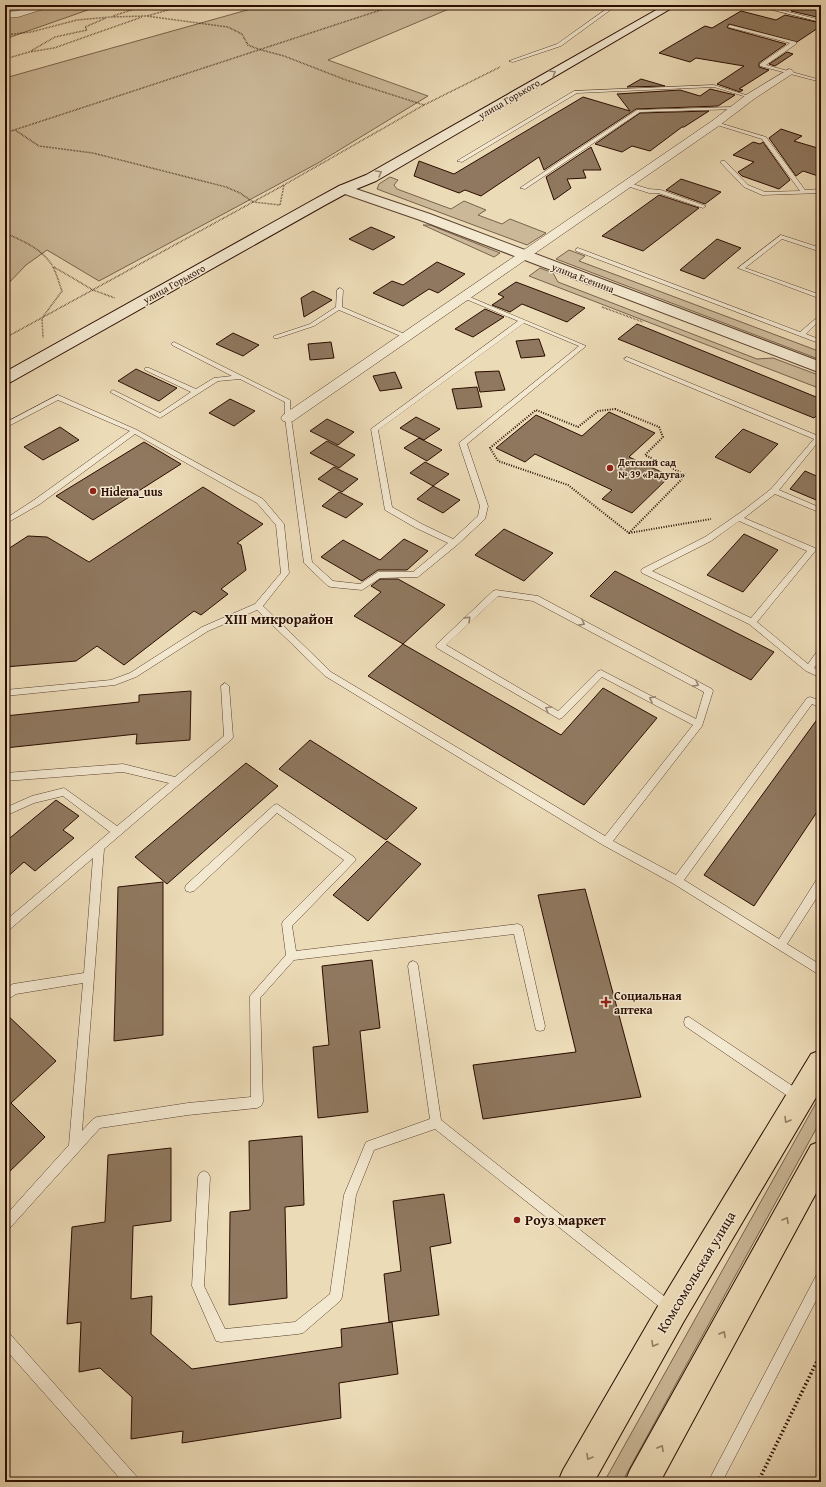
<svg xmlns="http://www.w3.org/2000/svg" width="826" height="1487" font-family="'Gentium Book Plus',serif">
	<rect width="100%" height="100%" fill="#ecdbb7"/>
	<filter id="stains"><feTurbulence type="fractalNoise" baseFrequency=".005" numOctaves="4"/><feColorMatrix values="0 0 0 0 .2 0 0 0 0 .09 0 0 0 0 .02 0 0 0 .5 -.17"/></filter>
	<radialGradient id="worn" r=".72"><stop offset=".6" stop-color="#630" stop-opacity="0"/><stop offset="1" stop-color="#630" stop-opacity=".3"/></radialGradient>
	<path fill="#cbb898" stroke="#7a624c" d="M5,5H102L5,39Z
		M265,5H475L468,9L456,6L328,60L428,96L318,163L99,281L47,250L26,265L5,287V78Z
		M390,177L398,180L394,185L397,189L451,209L464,201L486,210L478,215L502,224L510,219L546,233L527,245L377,189L379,184Z
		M423,225H430L500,253L494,257Z
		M569,250L585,256L579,261L821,352V360L556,259Z
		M540,268L553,273L558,282L757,359L773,358L821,376V389L529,276Z
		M821,1094V1120L622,1482H604Z"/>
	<path fill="#8f785f" stroke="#2a0c00" d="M800,5H821V18L791,11Z
		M741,11L776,20L785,15L821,23V26L797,42L729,24L727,27L728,28L786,44L759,63V67L769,70L739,89L743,90L740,92L717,84L744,66L696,58L690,62L659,53L705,26L712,28Z
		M787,52L793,54L775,66L769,64Z
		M641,79L665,86L627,87Z
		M710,89L735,95L718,106L636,109L544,170L539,157L481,196L465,190L459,193L414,176L419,161L454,174L583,97L630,111L617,94L680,90L700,96Z
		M709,111L684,127H682L650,151L632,146L622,152L595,144L640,113Z
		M781,129L802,136L794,141L821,149V177L803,171L796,176L769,138Z
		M753,142L760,144L763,142L790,180L779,189L742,176L738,172L754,162L733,155Z
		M591,147L601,170H583L586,178L567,179L571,188L554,200L546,177Z
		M681,179L721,192L705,204L666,190Z
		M659,195L699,208L643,251L602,236Z
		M371,227L395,237L373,250L349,239Z
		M717,239L741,248L704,279L680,270Z
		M437,262L465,274L438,293L429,289L403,306L373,293L392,281L403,285Z
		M516,282L561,299L585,308L567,322L522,304L510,312L492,305L504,297L498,294Z
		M313,291L332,300L304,317L301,298Z
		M485,309L504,317L473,337L455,329Z
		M637,324L821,399V411L814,418L618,339Z
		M233,333L259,345L243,356L216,344Z
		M539,339L545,356L521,358L516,341Z
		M331,342L334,358L310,360L308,344Z
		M136,369L177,388L159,401L118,381Z
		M499,371L505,390L480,392L475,372Z
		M395,372L402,388L380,391L373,376Z
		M477,387L482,407L457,409L452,389Z
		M230,399L255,411L234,426L209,413Z
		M609,412L655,433L629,457L670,476L632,513L602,499L612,490L535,454L525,462L496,448L536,415L582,436Z
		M416,417L440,429L424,440L400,428Z
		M327,419L354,432L338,445L310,431Z
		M60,427L79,440L43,460L24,447Z
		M743,429L778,444L750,473L715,457Z
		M419,438L442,450L427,461L404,448Z
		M327,441L355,455L339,468L310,453Z
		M144,442L181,464L93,520L56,496Z
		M425,462L449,474L433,486L410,473Z
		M334,467L358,479L342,492L318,479Z
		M805,471L821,478V502L790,489Z
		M433,486L460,500L443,513L417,499Z
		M203,487L263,524L237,543L241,545L246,570L221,589L228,594L201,615L194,611L124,665L97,646L76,661L5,667V551L28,536L47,537L89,562Z
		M339,492L363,504L346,518L322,506Z
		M504,529L553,553L524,581L475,555Z
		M744,534L778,550L743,592L707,575Z
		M404,539L428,551L407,570H378L362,581L321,557L343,540L380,560Z
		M615,571L774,652L751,680L590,596Z
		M380,579H398L445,605L403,644L354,616L381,592L371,586Z
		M403,644L561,735L603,688L657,718L584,805L368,676Z
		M191,691L190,740L136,744L137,734L5,748V716L139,702V695Z
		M821,714V806L754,906L704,875Z
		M310,740L417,808L386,840L279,769Z
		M246,763L278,786L167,884L135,857Z
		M56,800L79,816L63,830L74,838L35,871L24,862L5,879V842Z
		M387,841L421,864L368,921L333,895Z
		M163,882V1035L114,1041L118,887Z
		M585,889L641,1097L483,1119L473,1065L576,1052L538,895Z
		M372,960L380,1028L360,1031L368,1112L318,1118L313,1047L329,1045L322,966Z
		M5,1013L56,1061L11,1103L45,1137L5,1176Z
		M302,1136L304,1205L285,1207L287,1298L229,1305L230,1212L250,1210L249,1141Z
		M171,1148V1221L133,1226L131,1299L152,1296L151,1334L192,1369L342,1347L341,1329L392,1322L398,1374L339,1383L341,1418L182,1443L183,1431L131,1439L132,1397L100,1368L79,1372L81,1322L67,1324L72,1227L105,1222L108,1155Z
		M444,1194L451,1243L430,1247L439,1315L389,1322L384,1274L401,1271L393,1201Z"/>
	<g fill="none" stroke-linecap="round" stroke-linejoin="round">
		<defs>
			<path id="service" d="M612,5H617L561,46L513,62L509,61L557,44Z
				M753,5H760L821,20V22Z
				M730,25L796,42V44L766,65L821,80V82L760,66V64L790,43L728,27Z
				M714,85L752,97L750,98L714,87L577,93L462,162L457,161L574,91Z
				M735,107L737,108V109L640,112L525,189L520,188L637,110Z
				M716,122L766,137L805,190L821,189V193L762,195L744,187L721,163V161H725L748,185L765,192L800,191L762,139L714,124V123Z
				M626,182L649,189L661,190L706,206L703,208L658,193H649L624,185L623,184Z
				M820,204H821V208L817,206Z
				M781,235L821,248V252L782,239L745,268L821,295V299L738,268Z
				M578,248L800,332L821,314V319L806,334L821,340V344L576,251V249Z
				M340,288L343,290L342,307L407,335V337H403L339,310L314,326L278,338H274V336L310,324L336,307L337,290Z
				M461,295H465L586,346L467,444L488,506L485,519L457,545L418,577L380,578L362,590L331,587L328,586L304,563L285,418V402L240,379L218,381L160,418L110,392L113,390L115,391L160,413L191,392L145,370V368H149L196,389L214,378L232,376L172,345V343L174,342L290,400L291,418L312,562L333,581L360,584L378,572H413L448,543L416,528L385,510L371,429L518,321L461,297ZM524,323L579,346L459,443L480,506L478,516L453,539L422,524L392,507L378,430Z
				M627,357L821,437V441H819L779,490L821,508V513L775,494L744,518L815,548L816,550L757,622L808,664L818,650L821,649V658L814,668L821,671V678L806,671L749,624L642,573L641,571L642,569L705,537L744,510L771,489L814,439L625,360L624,359ZM739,521L807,551L751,618L652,571L711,541Z
				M58,395L137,430L263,499L284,524L289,573L263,606L331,672L605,836L693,725L602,677L562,718L559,719L437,648L436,646L437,644L493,591L496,590L538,596L712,689L713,691L702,726L613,841L676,875L807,698L810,697L821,701V708L812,704L684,880L779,939L817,879L821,878V891L787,944L821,965V976L674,884L603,845L325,676L257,610L208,631L136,677L115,685L5,696V690L111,680L130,673L202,627L255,604L281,573L276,525L257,503L135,434L40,504L5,524V519L34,500L130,431L58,400L5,428V423ZM498,596L533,601L704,692L696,719L601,670L598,671L558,711L446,645Z
				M225,683L229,686L233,737L232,739L104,849L82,1131L93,1119L97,1117L188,1103L251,1097L250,996L286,955L282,924L283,921L344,860L277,813L194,891L190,892L186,891L185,888L186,885L274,805L277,804L354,857L356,860L292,926L296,951L518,924L522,926L523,929L545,1026L544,1030L540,1031L536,1030L535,1026L514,934L294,960L260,998L263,1102L261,1106L257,1108L188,1115L100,1128L9,1229L5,1231V1216L69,1145L83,983L16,994L5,1001V989L13,984L84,973L93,858L9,930L5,932V921L110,832L63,796L34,803L5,816V808L32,796L64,788L117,826L169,783L123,772L5,781V773L123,764L175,777L224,736L221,686Z
				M413,961L417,963L418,966L441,1120L674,1304L676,1308L674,1312L670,1314L666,1312L435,1129L374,1150L356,1195L342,1297L340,1301L303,1333L298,1334L221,1342L216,1341L192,1286L198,1177L200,1173L204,1171L208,1173L210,1177L204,1286L225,1329L295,1322L330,1294L344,1195L366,1142L430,1119L408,966L409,963Z
				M689,1017L803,1093L805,1097L803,1101L799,1103L795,1101L685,1026L684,1022L685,1018Z
				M821,1272V1291L722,1482H708L817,1274Z
				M5,1333L10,1334L137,1477L139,1482H123L5,1349Z"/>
			<path id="minor" d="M38,5H51L50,7L18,17L5,18V12L17,11Z
				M789,69L792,70L794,72L792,74L754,99L720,125L293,421L288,422L283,421L281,418L283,415L712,121L746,95Z"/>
			<path id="tertiary" d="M344,185L430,214L821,362V373L420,220L339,192L337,189L339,186Z"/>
			<path id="secondary" d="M665,5H677L376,181L349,192L325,205L11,382L5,384V372L315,199L339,186L366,175Z"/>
			<path id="primary" d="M821,1050V1089L684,1321L594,1482H558L563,1470L662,1299L811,1054Z
				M821,1141V1184L660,1482H625L630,1470L811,1145Z"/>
		</defs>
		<use href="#service" stroke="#5a402e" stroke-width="1"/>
		<use href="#minor" stroke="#5a402e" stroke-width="1"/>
		<use href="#tertiary" stroke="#5a402e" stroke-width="2"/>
		<use href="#secondary" stroke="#2a0c00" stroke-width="2"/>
		<use href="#primary" stroke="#2a0c00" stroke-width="2"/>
		<path stroke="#2a0c00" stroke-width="1.5" stroke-dasharray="0.5 1" stroke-linecap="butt" d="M113,16L147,5
			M147,16L185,5
			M5,35L31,32L77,20L110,17L146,16L228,27L242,34L248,45L258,49L284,56L346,80L424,105
			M31,51L55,37L87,30L85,27L106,18
			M5,59L29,52L54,48L142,17
			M15,130L39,146L93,153L226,187L240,193L253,202L280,205L284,185
			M5,133L396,5
			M5,233C23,241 43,249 53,267C57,275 59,283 62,291L42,318L43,338
			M54,267L93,290L115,298
			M602,307L643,322
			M5,338L284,185L424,105L500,67"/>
		<path stroke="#2a0c00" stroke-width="2" stroke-dasharray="1 1.5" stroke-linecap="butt" d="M615,409L659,427L663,437L645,455L686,475L629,533L568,485L498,461L490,448L536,410L578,427L598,411Z
			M629,533L711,519"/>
		<path stroke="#2a0c00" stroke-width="3.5" stroke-dasharray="1.5 2.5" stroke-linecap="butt" d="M758,1482L821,1353"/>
		<use href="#service" fill="#f3e8d0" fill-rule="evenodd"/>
		<use href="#minor" fill="#f3e8d0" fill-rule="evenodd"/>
		<use href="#tertiary" fill="#f3e8d0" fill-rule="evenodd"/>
		<use href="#secondary" fill="#f3e8d0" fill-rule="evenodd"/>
		<use href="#primary" fill="#ecdbb7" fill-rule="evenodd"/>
	</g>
	<defs><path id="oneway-chevron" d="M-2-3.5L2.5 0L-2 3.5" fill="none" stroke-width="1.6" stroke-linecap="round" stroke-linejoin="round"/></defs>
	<g stroke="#998572">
		<use href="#oneway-chevron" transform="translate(553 73) rotate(-30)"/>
		<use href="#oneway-chevron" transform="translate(379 173) rotate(-30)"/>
		<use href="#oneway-chevron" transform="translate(468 619) rotate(-44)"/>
		<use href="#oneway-chevron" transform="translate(582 623) rotate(28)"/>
		<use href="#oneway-chevron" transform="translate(696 684) rotate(28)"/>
		<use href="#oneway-chevron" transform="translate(652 699) rotate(-152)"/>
		<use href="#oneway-chevron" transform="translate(548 709) rotate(-150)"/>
	</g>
	<g stroke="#957e65">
		<use href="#oneway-chevron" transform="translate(787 1120) rotate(121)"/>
		<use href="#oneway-chevron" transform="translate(786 1220) rotate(-61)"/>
		<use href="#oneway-chevron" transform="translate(723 1334) rotate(-61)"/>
		<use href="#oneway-chevron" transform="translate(654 1344) rotate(120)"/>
		<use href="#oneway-chevron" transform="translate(661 1448) rotate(-61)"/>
		<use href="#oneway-chevron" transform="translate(589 1457) rotate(120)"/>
	</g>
	<g fill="#8f2418" stroke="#f3e8d0" stroke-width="1.5">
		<circle cx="610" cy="468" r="4"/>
		<circle cx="93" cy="491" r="4"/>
		<path d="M604 996h4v4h4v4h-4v4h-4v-4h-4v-4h4z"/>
		<circle cx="517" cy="1220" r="4"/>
	</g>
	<g text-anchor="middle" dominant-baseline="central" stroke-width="3" stroke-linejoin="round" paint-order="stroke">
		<g font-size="10" fill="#2a0c00" stroke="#f3e8d0">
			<text transform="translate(509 99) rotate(-30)">улица Горького</text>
			<text transform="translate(583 278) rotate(21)">улица Есенина</text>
			<text transform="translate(174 284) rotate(-29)">улица Горького</text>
		</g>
		<g font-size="10" font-weight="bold" fill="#2a0c00" stroke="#f3e8d0" text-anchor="start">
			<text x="618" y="462">Детский сад<tspan x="618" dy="12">№ 39 «Радуга»</tspan></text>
		</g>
		<g font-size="12" font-weight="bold" fill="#2a0c00" stroke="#f3e8d0" text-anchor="start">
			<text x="101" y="491">Hidena_uus</text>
			<text x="614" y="995">Социальная<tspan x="614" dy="14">аптека</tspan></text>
		</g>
		<g font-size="14" font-weight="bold" fill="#2a0c00" stroke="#f3e8d0">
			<text x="279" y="619">XIII микрорайон</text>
		</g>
		<g font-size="14" font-weight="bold" fill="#2a0c00" stroke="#f3e8d0" text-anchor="start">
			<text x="525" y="1220">Роуз маркет</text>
		</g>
		<g font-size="14" fill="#2a0c00" stroke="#f3e8d0">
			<text transform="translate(696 1272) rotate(-59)">Комсомольская улица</text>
		</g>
	</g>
	<rect width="826" height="1487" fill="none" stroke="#ecdbb7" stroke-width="20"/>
	<rect x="6" y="6" width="814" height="1475" fill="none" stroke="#2a0c00" stroke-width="2"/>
	<rect x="10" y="10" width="806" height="1467" fill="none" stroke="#2a0c00"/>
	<rect width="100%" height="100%" filter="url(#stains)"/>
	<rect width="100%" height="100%" fill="url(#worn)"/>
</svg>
